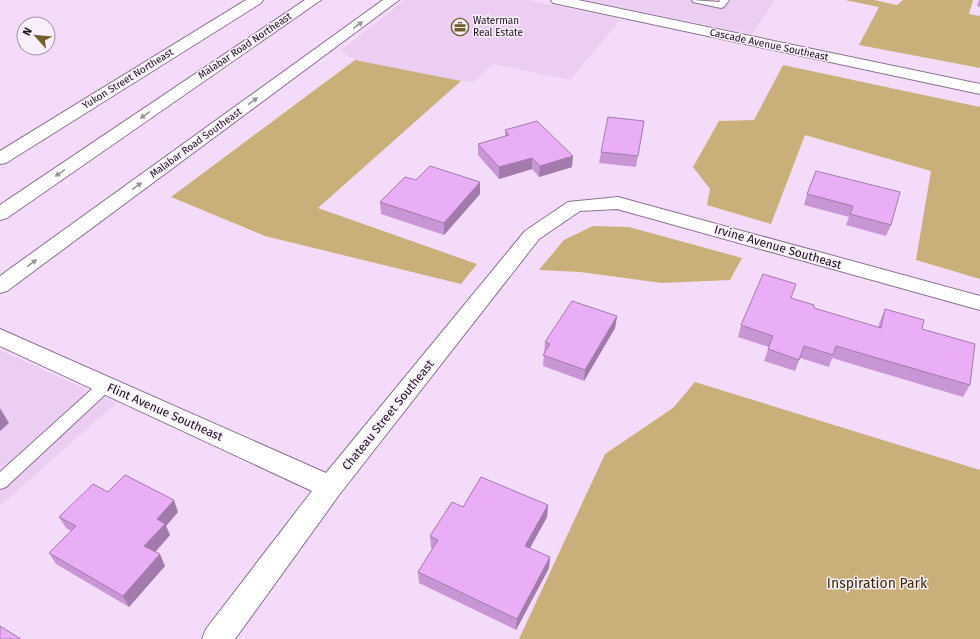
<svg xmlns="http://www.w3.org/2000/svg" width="980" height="639" font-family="'Fira Sans',sans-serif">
	<rect width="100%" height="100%" fill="#f5dbfa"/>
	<path fill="#eccef3" d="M405,0H527L621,19L570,80L494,64L473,82L461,81L355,60L340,51Z
		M584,0H775L752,34Z
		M0,350L116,403L0,506Z"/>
	<path fill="#c9b07a" d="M845,0H874L897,5L903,0H973L969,14L980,16V68L859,45L879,7Z
		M355,60L461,81L318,208L477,264L461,284L265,236L171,197Z
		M783,65L980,107V279L916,260L931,171L805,135L771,224L707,205L710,189L693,167L719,121L754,120Z
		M593,226L629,227L742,258L730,280L662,283L580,272L539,270L564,240Z
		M695,382L980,470V639H519L605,454L673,408Z"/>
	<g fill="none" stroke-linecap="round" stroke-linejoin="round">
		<defs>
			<path id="service" d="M692,0L719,2L720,0H729L724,7L721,8L693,2Z
				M106,379L111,381L114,385L111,389L6,487L0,489V472L101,381Z"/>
			<path id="minor" d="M246,0H263L261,3L6,163L0,164V151Z
				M551,0H578L980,84V94L558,4L553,3Z
				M618,197L980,296V310L617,209L580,211L539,239L339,495L235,639H202L206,629L312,491L0,346V329L326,473L525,231L568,202Z"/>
			<path id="secondary" d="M305,0H321L7,218L0,220V205Z
				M383,0H399L7,291L0,293V276Z"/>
		</defs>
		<use href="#service" stroke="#89738e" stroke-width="2"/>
		<use href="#minor" stroke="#89738e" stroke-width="2"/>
		<use href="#secondary" stroke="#89738e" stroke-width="2"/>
		<use href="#service" fill="#fff" fill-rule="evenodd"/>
		<use href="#minor" fill="#fff" fill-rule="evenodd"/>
		<use href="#secondary" fill="#fff" fill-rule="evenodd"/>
	</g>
	<path fill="#c896d4" d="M979,0H980V7L977,6Z
		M644,121L636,167L599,163L601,152Z
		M505,130L572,167L539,177L532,169L499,179L478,155V144L505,136Z
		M816,171L891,225L886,236L846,225L849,217L804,205L807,194Z
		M416,180L480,194L444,235L381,214L380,202Z
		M791,298L814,308L878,328L880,321L885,309L922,329L970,385L963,397L832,358L829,367L800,358L795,371L764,361L769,347L738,337L741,325Z
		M617,316L615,328L584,381L543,366L545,342Z
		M548,505L547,517L530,548L550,557L549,568L516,630L419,583L418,572L433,549L431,548L430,536Z
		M178,512L166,526L170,535L155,552L165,566L129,607L56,564L49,553L71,531L66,528L59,517Z"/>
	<path fill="#a37aac" d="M573,156L572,167L539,177L540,166Z
		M532,158V169L499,179V167Z
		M480,182V194L444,235V223Z
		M617,316L615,328L584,381L585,370Z
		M0,408L9,423L0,431Z
		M174,500L178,512L166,526L170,535L150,558L144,546L157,519Z
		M548,505L547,517L525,557V546Z
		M160,554L165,566L129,607L123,596Z
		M550,557L549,568L516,630L517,619Z"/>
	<path fill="#e9aef6" stroke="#a37aac" d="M608,117L644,121L638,156L601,152Z
		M537,121L573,156L540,166L532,158L499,167L478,144L509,135L505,130Z
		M430,166L480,182L444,223L380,202L405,177L416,180Z
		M816,171L900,192L891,225L850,214L853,206L807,194Z
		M763,274L796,284L791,298L814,305V308L881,328L885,309L924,320L922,329L975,344L970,385L836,346L833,355L804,346L799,360L768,349L773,336L741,325Z
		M572,301L617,316L585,370L543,355L550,344L545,342Z
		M125,475L174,500L157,519L165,524L144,546L160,554L123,596L49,553L76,526L59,517L93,484L108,492Z
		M481,477L548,505L525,546L550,557L517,619L418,572L438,540L430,536L452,502L463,507Z
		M0,626L21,639H0Z"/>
	<defs><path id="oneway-solid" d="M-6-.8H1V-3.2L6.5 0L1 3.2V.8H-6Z"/></defs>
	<g fill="#989499">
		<use href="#oneway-solid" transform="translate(358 25) rotate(-36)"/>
		<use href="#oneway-solid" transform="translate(253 101) rotate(-36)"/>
		<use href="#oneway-solid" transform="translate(145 115) rotate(146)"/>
		<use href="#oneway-solid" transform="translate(60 173) rotate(146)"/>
		<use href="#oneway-solid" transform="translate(137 186) rotate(-36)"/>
		<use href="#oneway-solid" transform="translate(32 263) rotate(-36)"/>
	</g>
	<defs>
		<symbol id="office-ring" viewBox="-11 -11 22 22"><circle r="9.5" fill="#f9effb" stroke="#735e2d" stroke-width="1.5"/><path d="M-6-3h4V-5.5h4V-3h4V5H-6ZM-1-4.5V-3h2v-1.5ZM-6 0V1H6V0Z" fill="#735e2d"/></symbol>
	</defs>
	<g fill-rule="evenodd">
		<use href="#office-ring" x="450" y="17" width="20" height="20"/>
	</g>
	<g text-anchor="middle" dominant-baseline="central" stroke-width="3" stroke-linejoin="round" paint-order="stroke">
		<g font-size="10" fill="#1a111c" stroke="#f9effb" text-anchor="start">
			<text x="473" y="21">Waterman<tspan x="473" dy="12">Real Estate</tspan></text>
		</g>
		<g font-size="10" fill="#1a111c" stroke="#f9effb">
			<text transform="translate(769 45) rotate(12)">Cascade Avenue Southeast</text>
			<text transform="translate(245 46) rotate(-34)">Malabar Road Northeast</text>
			<text transform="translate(128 79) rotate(-32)">Yukon Street Northeast</text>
			<text transform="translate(196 143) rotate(-36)">Malabar Road Southeast</text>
		</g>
		<g font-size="12" fill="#1a111c" stroke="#f9effb">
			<text transform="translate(778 247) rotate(16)">Irvine Avenue Southeast</text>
			<text transform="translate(165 412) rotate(24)">Flint Avenue Southeast</text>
			<text transform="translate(388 415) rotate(-51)">Chateau Street Southeast</text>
		</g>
		<g font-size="14" fill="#3b2b03" stroke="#f9effb">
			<text x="877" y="583">Inspiration Park</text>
		</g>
	</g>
	<g transform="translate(36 36) rotate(297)"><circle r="19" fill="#f9effb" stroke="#a096a2"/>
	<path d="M0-3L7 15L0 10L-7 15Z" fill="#735e2d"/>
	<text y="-6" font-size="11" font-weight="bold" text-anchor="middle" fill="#1a111c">N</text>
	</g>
</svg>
